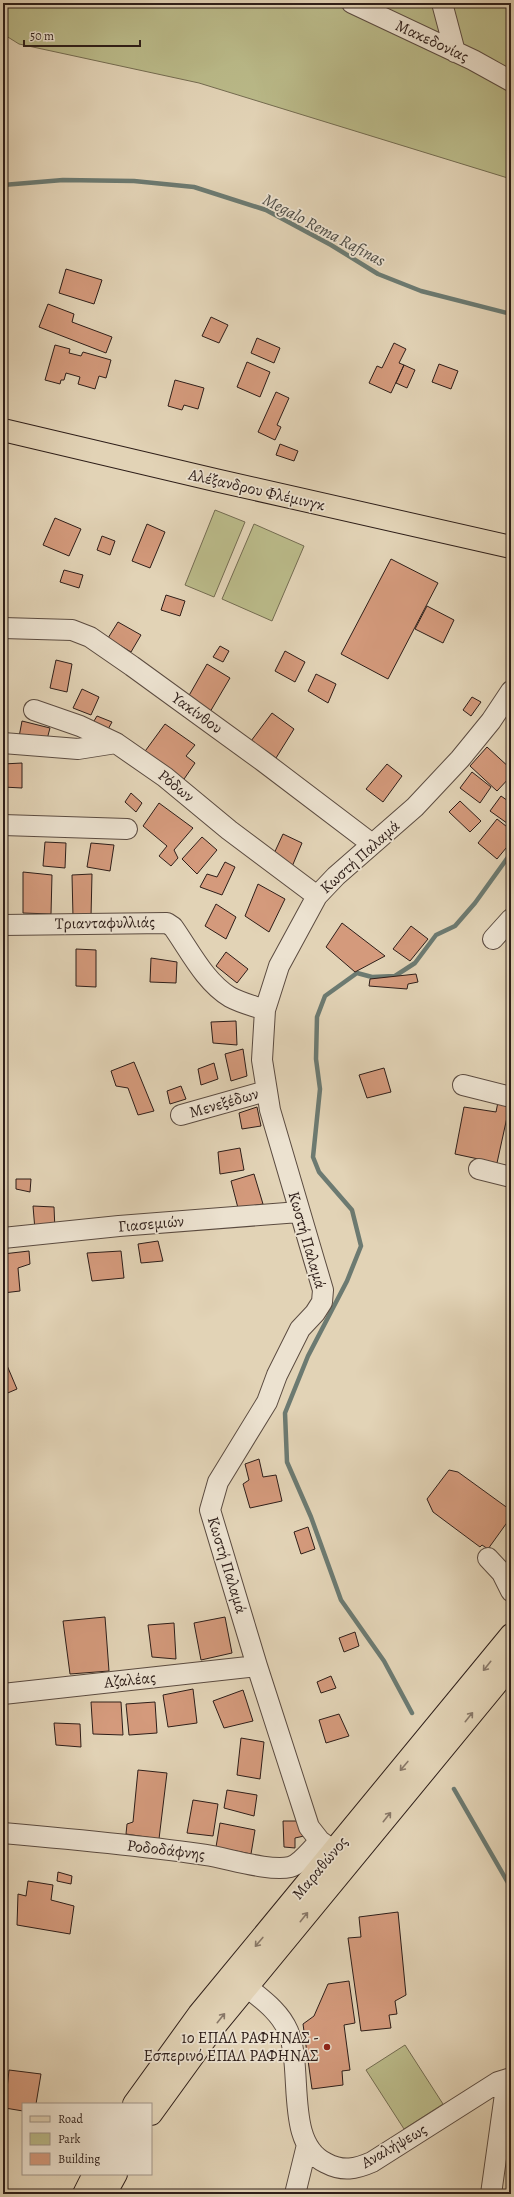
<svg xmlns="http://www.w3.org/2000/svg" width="514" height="2197" font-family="Alegreya,serif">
	<rect width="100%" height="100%" fill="#e2d3b6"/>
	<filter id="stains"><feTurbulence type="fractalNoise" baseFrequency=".005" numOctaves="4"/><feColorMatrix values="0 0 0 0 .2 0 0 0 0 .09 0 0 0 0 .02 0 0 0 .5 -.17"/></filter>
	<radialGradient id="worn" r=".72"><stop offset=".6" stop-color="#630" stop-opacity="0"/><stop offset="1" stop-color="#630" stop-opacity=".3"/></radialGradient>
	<path fill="#baba89" stroke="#746c51" d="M3,3H511V179L199,83L19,44L3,34Z
		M215,510L245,522L214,597L185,585Z
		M254,524L304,546L272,621L222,599Z
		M405,2045L443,2104L404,2129L366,2070Z"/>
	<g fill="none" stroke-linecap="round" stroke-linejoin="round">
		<path stroke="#6c7a71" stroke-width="4.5" d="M3,185L63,180L134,181L194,187L266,210L331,245L378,274L421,291L511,314
			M412,1713L384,1661L341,1600L311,1517L287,1462L285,1413L308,1356L347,1281L361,1246L352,1210L319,1172L313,1157L320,1089L316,1059L317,1017L325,996L357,973L372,977L395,976L415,963L436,935L455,926L475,903L511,853
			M454,1789L511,1888"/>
	</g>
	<path fill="#d49a7c" stroke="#2e1e19" d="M66,269L102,280L94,304L59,293Z
		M48,304L74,314L72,322L112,337L106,353L39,327Z
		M211,317L228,325L219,343L202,336Z
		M257,338L280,348L274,363L251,353Z
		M394,343L406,349L399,363L404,365L391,393L369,383L377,366L382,368Z
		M55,345L70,349L69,353L81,356L83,352L111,360L106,378L99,376L95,389L78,384L80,377L66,373L64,380H61L60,384L45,380Z
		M247,362L270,372L260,397L237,387Z
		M439,364L458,371L451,389L432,382Z
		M404,365L415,370L407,388L396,383Z
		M175,380L204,388L198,409L184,405L182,410L168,406Z
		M276,392L289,398L277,425L281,427L275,440L258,432Z
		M280,444L298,451L294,461L276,455Z
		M55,518L81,529L69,556L43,545Z
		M147,524L165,532L150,568L132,561Z
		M102,536L115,541L110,555L97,550Z
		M391,559L438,583L388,679L341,654Z
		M64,570L83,575L79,588L60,582Z
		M166,595L185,601L180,616L161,610Z
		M427,606L454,620L443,643L415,629Z
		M118,622L141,635L131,652L108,638Z
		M220,646L229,651L223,662L213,657Z
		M285,651L305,662L295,682L275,671Z
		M56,660L72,664L67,692L50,688Z
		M207,664L230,678L210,712L187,699Z
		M316,674L336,684L328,703L308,691Z
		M82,689L99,697L91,715L73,708Z
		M472,697L481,702L471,716L463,710Z
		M272,713L294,729L276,758L251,741Z
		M97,716L112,722L106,733L91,726Z
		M22,721L50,728L46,743L19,737Z
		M165,724L195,745L186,756L195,763L182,782L143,754Z
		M487,747L511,769V776L497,791L470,766Z
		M22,763V788L3,787V764Z
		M387,764L402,776L383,802L366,789Z
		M472,772L491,787L480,803L460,788Z
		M131,793L142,803L136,812L125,802Z
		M501,796L511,803V826L490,811Z
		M460,801L481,821L470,832L449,812Z
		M159,803L193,828L174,850L178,858L171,866L159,856L167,846L143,826Z
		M497,819L511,830V842L497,859L478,843Z
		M283,834L302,843L291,869L272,858Z
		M202,837L217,850L197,874L182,859Z
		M45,842L66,843L65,868L43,866Z
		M91,843L114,845L110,871L87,867Z
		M225,862L235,867L222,895L200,887L207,874L217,877Z
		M23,872L52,875L51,914L23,913Z
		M92,874L91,917H73L72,875Z
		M258,884L285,899L269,932L245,916Z
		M216,904L236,917L226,939L205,926Z
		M342,923L385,956L355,972L326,947Z
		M411,926L428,939L410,961L393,949Z
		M3,933H6L3,969Z
		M76,949L96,950V987L76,986Z
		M226,952L248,969L237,983L216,966Z
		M151,958L177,962L176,983L150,982Z
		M416,974L418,982L408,984L407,989L369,986L370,979Z
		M236,1021L237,1045L213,1043L211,1022Z
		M243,1049L247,1076L231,1081L225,1054Z
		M134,1062L154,1111L138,1115L128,1088L116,1086L111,1071Z
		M214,1063L218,1079L201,1085L198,1069Z
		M384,1068L391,1092L367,1098L359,1075Z
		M181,1086L186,1099L170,1104L167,1091Z
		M499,1097L511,1099L497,1163L455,1154L464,1107L496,1112Z
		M257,1107L261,1126L242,1129L239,1113Z
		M240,1148L244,1170L220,1174L218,1152Z
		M254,1174L263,1204L238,1208L231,1181Z
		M16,1179H31L30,1192L16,1189Z
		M33,1206L54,1207L55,1230H35Z
		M158,1241L163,1261L141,1263L138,1244Z
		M29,1251L30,1264L18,1268L20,1291L3,1293V1254Z
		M121,1251L124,1278L92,1281L87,1253Z
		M3,1356L17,1389L3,1395Z
		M259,1459L263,1477L276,1475L282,1501L250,1508L243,1484L249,1480L245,1464Z
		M449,1470L458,1472L509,1509L507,1512L511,1517L488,1549L482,1545L480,1547L433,1512L427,1499Z
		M308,1527L315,1549L301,1554L294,1532Z
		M105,1617L109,1671L70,1674L63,1621Z
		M225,1617L232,1653L201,1660L194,1623Z
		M174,1623L176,1659L152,1657L148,1625Z
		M355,1632L359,1646L344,1652L339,1638Z
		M331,1676L336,1688L321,1693L317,1682Z
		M193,1689L197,1723L168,1727L163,1695Z
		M243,1690L253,1721L224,1728L213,1701Z
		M91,1702H121L123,1735L93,1734Z
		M155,1702L157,1733L129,1735L126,1704Z
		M339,1714L349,1736L326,1743L319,1720Z
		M54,1723L80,1724L81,1747L56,1745Z
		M241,1738L264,1742L260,1779L237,1775Z
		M138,1770L167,1773L159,1839L126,1834L127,1824L133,1822Z
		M227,1790L257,1795L254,1816L224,1808Z
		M193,1800L218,1804L213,1836L187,1833Z
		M283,1821H303L304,1836L295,1838V1848L284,1847Z
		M220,1823L255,1830L251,1854L216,1847Z
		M58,1872L72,1876L71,1884L57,1881Z
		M28,1881L53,1885L51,1900L74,1906L70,1934L17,1925L18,1894L26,1896Z
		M398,1912L406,1995L395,2001L397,2014L389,2015L391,2028L361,2031L348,1938L361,1937L359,1917Z
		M349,1981L355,2023L344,2025L350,2070L342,2071L343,2085L312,2089L303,2024L314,2016L328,1984Z
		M9,2070L41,2074L36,2104H23V2111L5,2108Z"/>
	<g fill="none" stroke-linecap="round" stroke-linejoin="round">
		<defs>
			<path id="minor" d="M352,3L473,60L511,81
				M442,3L455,52
				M3,628L72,630L90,637L132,666L264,762L372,844
				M34,710L80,726L116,743
				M3,743L78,749L116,743L165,777L229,830L317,896
				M3,825L127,829
				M3,925L167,923L173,927C190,951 205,982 230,997C241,1003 254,1006 265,1010
				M493,939L511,919
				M463,1085L511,1097
				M181,1115L266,1091
				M479,1169L511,1177
				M3,1238L119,1226L299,1212
				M488,1558L502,1573L511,1591
				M3,1694L257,1666
				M3,1833C71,1839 139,1845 206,1855C227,1858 270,1872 290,1867C301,1864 311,1849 320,1841
				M334,1851L320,1841L309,1827L257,1666L210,1510L218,1482L267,1402L277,1375L300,1329L315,1313L322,1302L323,1290L315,1263L270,1110L262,1060L265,1010L279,966L317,896L336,876L415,807L460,759L491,721L511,691
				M247,1987C263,2000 280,2012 288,2031C304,2070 284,2143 326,2163C343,2172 356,2169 372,2162L498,2082L511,2078
				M295,2194L307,2145
				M491,2194L507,2080"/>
			<path id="major" d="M3,430L215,480L511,547
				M134,2104L199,2014L511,1635
				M151,2114L214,2027L511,1666
				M84,2194L94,2174
				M105,2194L116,2174"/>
		</defs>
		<use href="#minor" stroke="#5b4b40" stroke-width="22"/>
		<use href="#major" stroke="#2e1e19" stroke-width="24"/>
		<use href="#minor" stroke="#ece2d0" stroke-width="20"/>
		<use href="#major" stroke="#e2d3b6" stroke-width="22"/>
	</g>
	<defs><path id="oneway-shaft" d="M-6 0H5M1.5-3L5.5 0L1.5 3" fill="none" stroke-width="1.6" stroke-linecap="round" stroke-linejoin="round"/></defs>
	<g stroke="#887868">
		<use href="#oneway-shaft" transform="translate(487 1666) rotate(129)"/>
		<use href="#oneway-shaft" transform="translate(469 1717) rotate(-51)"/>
		<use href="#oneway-shaft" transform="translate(404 1766) rotate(130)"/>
		<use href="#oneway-shaft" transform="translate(387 1817) rotate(-51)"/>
		<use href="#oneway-shaft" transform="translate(304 1917) rotate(-51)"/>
		<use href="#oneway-shaft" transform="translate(259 1942) rotate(130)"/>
		<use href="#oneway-shaft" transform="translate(221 2018) rotate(-51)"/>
	</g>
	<circle fill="#8f2418" stroke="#ece2d0" stroke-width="1.5" cx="327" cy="2047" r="4"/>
	<g text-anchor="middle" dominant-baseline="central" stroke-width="3.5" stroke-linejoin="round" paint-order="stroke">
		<g font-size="16" fill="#2e1e19" stroke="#ece2d0">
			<text transform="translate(432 41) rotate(25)">Μακεδονίας</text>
			<text transform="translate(257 490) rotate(13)">Αλέξανδρου Φλέμινγκ</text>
			<text transform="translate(197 713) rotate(36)">Υακίνθου</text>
			<text transform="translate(176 786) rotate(39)">Ρόδων</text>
			<text transform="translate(360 857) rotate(-42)">Κωστή Παλαμά</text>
			<text transform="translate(105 923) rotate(-1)">Τριανταφυλλιάς</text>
			<text transform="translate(224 1103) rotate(-16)">Μενεξέδων</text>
			<text transform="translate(151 1224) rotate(-5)">Γιασεμιών</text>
			<text transform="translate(307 1240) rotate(74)">Κωστή Παλαμά</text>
			<text transform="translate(227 1565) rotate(73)">Κωστή Παλαμά</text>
			<text transform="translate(130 1680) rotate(-6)">Αζαλέας</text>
			<text transform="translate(166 1850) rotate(7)">Ροδοδάφνης</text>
			<text transform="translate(320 1868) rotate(-50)">Μαραθώνος</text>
			<text transform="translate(394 2146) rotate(-30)">Αναλήψεως</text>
		</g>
		<g font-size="16" fill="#2e1e19" stroke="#ece2d0" text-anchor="end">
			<text x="319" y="2038">1ο ΕΠΑΛ ΡΑΦΗΝΑΣ -<tspan x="319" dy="18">Εσπερινό ΕΠΑΛ ΡΑΦΗΝΑΣ</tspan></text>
		</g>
		<g font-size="17" font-style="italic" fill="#4d4c45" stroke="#ece2d0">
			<text transform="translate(324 230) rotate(28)">Megalo Rema Rafinas</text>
		</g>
	</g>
	<rect width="514" height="2197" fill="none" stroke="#e2d3b6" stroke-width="16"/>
	<rect x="4" y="4" width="506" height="2189" fill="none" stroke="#2e1e19" stroke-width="2"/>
	<rect x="8" y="8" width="498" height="2181" fill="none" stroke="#2e1e19"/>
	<rect x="22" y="2103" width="130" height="72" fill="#ece2d0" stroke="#a09487"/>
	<rect x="30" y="2116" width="20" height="6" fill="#e2d3b6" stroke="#a09487"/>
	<text x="58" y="2123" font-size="12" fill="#2e1e19">Road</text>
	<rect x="30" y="2133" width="20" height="12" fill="#baba89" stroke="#a09487"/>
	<text x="58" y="2143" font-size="12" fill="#2e1e19">Park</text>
	<rect x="30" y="2153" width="20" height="12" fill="#d49a7c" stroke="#a09487"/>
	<text x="58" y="2163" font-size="12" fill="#2e1e19">Building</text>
	<path d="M24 40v6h116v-6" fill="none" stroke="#2e1e19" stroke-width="2"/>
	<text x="30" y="40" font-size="12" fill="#2e1e19" stroke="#ece2d0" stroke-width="3" paint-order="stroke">50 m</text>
	<rect width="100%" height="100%" filter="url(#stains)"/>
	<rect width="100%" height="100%" fill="url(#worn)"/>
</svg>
